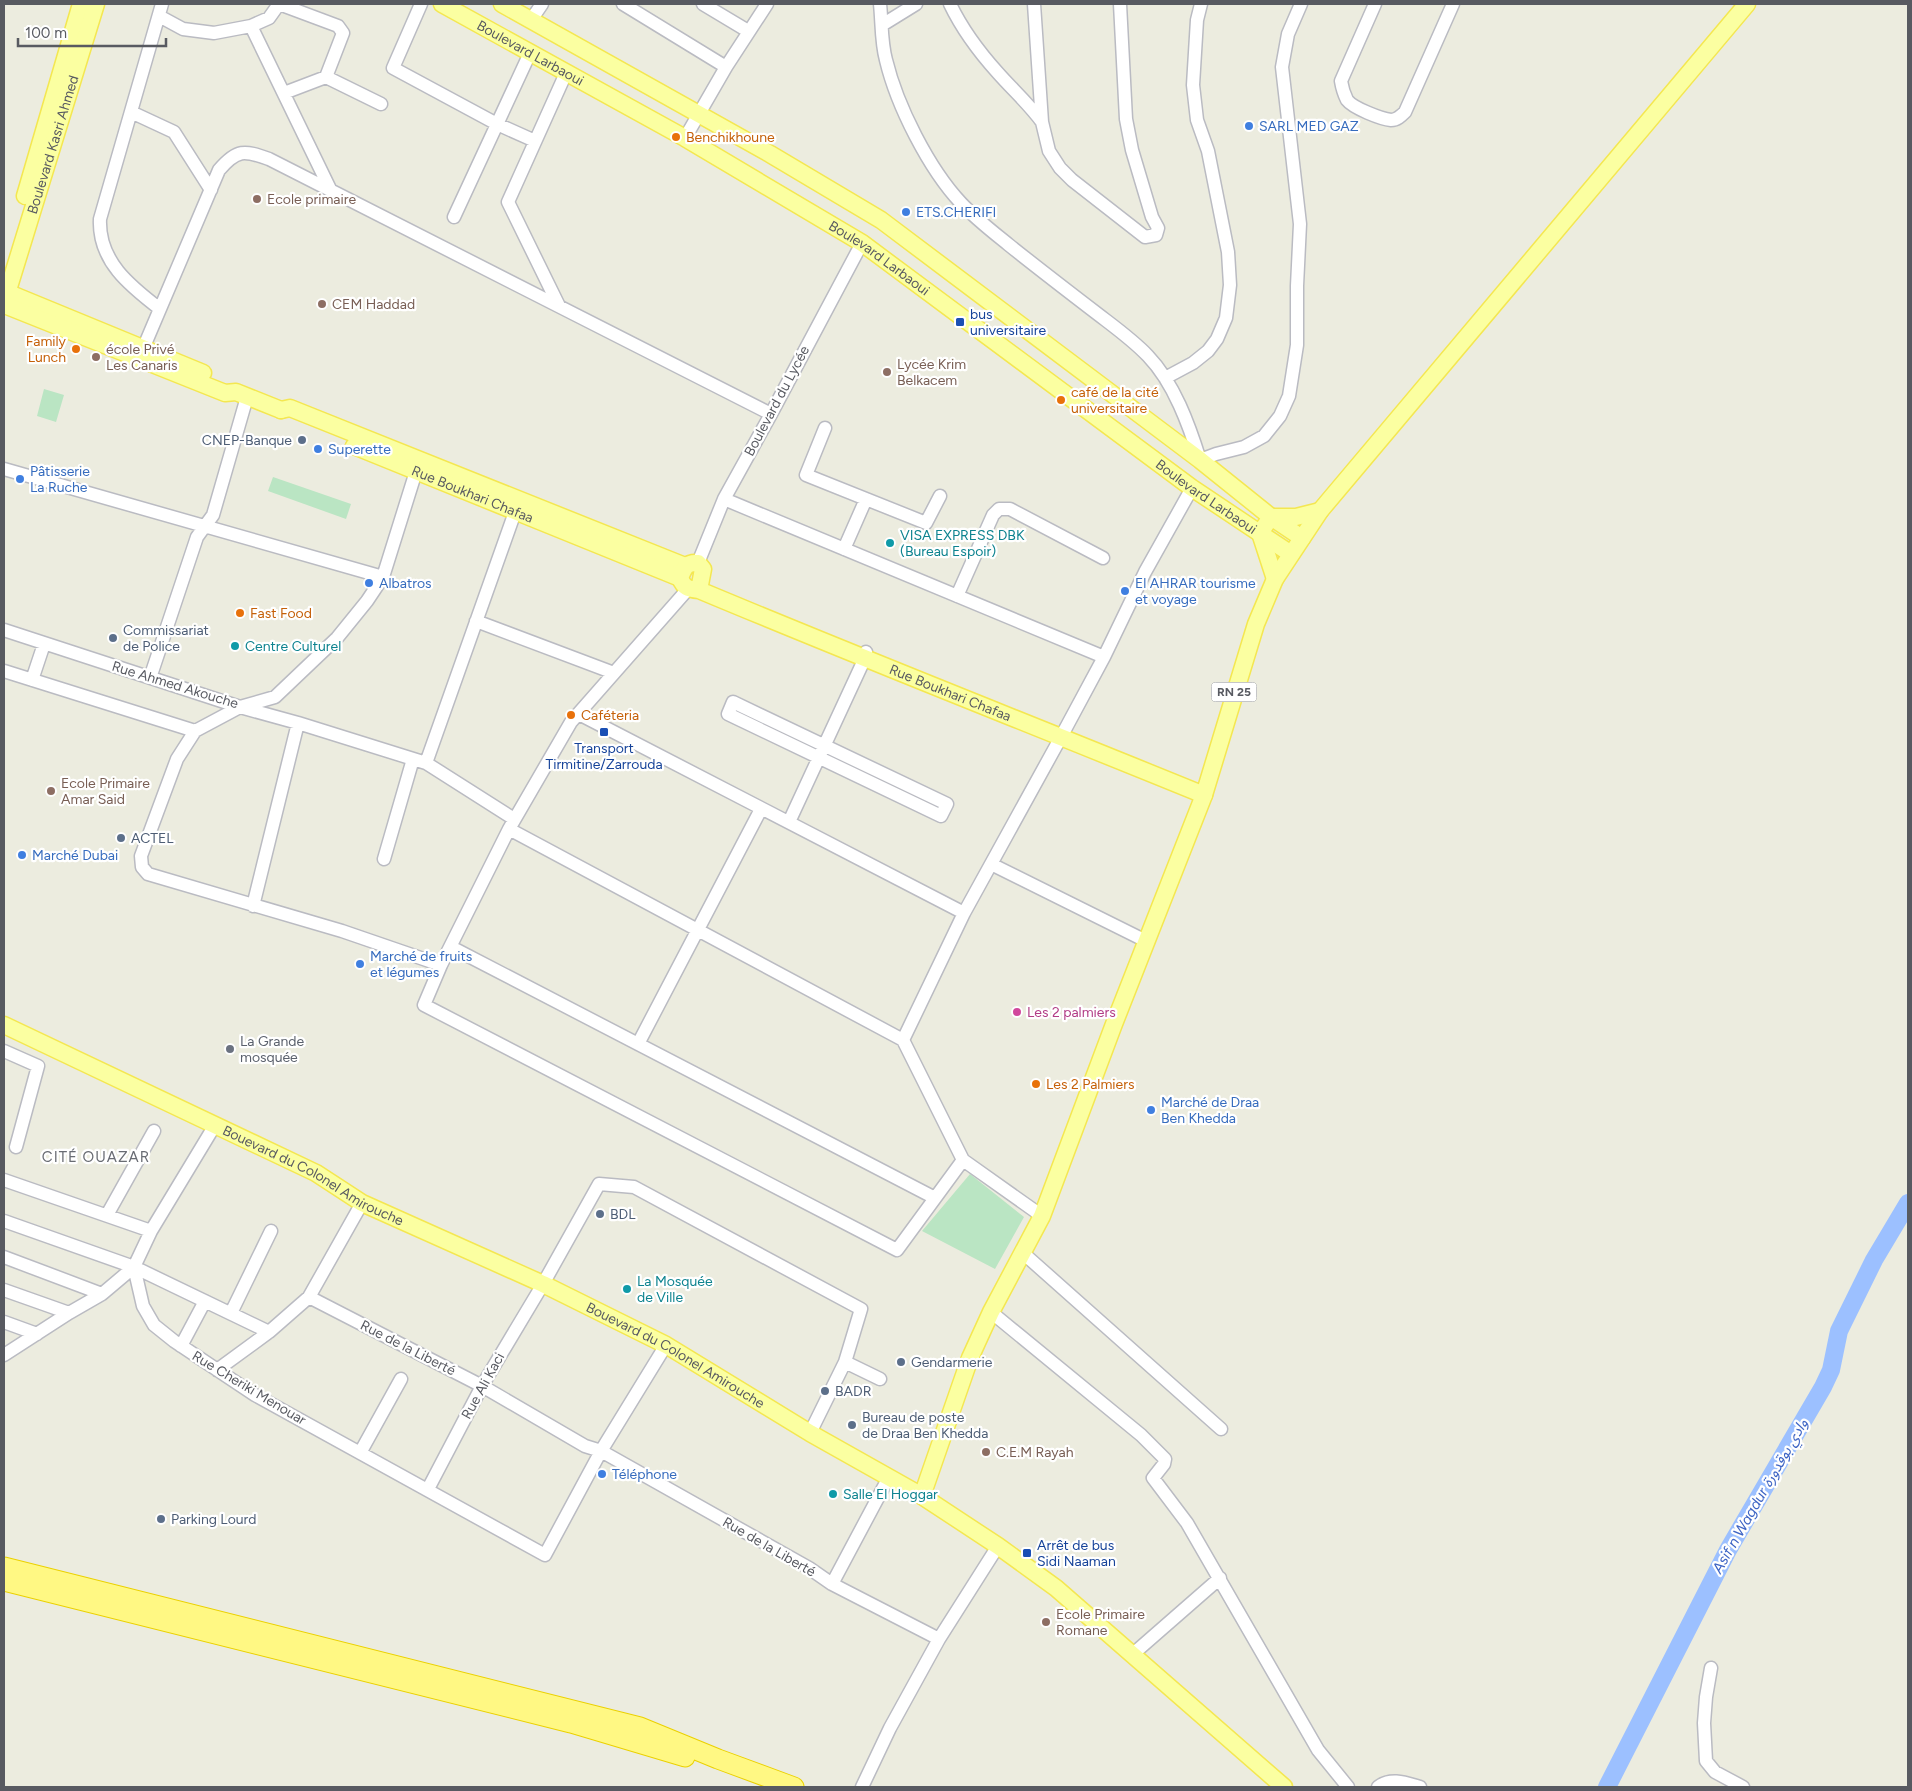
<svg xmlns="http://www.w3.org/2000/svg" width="1912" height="1791" font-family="Figtree,'Noto Sans Arabic',sans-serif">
	<rect width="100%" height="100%" fill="#ececdf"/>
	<path fill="#bae5c3" d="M44,389L64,395L56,422L37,416Z
		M273,477L351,504L346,519L268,491Z
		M970,1174L1024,1217L995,1269L922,1231Z"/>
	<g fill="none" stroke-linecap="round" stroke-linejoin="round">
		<path stroke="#9cc0ff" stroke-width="18" d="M1607,1787L1728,1550L1823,1387L1831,1370L1839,1331L1874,1260L1908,1203"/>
		<defs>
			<path id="minor" d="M421,4L393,68L497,124L535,141
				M623,4L726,67
				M703,4L748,31
				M880,4C882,22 881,42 886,60C897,106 929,169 961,203C976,219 993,232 1009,245C1039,269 1069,292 1099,315C1116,328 1134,341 1148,356C1174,383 1189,425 1200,460L1216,454L1244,447L1264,436L1280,416L1289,396L1297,345V286L1300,224L1282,67L1288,34L1301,4
				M950,4C962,29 979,52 998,73C1013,90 1029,104 1042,122
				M1034,4L1042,122L1049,151L1060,168L1072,180L1145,237L1156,235L1158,228L1152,217L1132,150L1126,119L1120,4
				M1375,4L1341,81C1342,87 1344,94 1347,100C1353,108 1381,119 1391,120C1397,120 1401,116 1405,112L1453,4
				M159,16L183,29L214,33L251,26L269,18L279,4L338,26L343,33L326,77
				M531,20L542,4
				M882,25L916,4
				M251,26L331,191
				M284,93L326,77L381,104
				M131,112L174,132L211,190
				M685,138L726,67L767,4
				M454,217L530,53
				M559,306L508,202L566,73
				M160,309C130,286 98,261 100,219L162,4
				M140,356L219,170C237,149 244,150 269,159L771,414
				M1165,378L1193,363L1208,351L1217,339L1226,318L1230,285L1228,252L1208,151L1197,120L1193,85L1197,20L1201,4
				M825,428L806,475L926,523L940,496
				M4,469L383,577
				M724,499L1104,657
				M844,549L866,499
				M698,563L724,499L771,414L862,243
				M688,589L571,722L509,829L441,965L424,1005L897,1250L963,1160
				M957,596L993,515L999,509H1010L1103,558
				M476,621L614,673
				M4,630L240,707L275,697L337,638L367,601L383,577L418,465
				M4,671L195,731
				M150,678L197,537L213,515L247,397
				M32,680L44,644
				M733,702L947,804L941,816L728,714Z
				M426,763L515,512
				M789,822L864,660L866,652
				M509,829L903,1040L964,913L579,714
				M384,859L413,759
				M991,864L1146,941
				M253,906L298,723
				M964,913L1061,737L1104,657L1145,572L1192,488
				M451,947L935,1198
				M441,965L342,931L148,874L142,867L141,856L177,759L195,731L240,707L298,723L426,763L514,819
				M903,1040L963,1160L1042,1216
				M638,1044L761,809
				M4,1051L38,1066L16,1147
				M215,1125L151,1231L134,1267L143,1306L154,1325L174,1341L255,1395L545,1555L601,1451L585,1446L482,1386L309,1297L362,1203
				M4,1180L151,1231
				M107,1215L154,1131
				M4,1221L134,1267L269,1332
				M1023,1253L1221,1429
				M4,1257L102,1294
				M4,1290L69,1313
				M991,1312L1141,1435L1165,1459L1164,1464L1153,1478L1187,1523L1318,1750L1348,1787
				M231,1313L271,1231
				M4,1322L37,1334
				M666,1345L601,1451L809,1568L832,1584L939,1639
				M181,1346L205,1301
				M4,1355L69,1313L102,1294L134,1267
				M217,1370L269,1332L309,1297
				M810,1433L845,1362L880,1379
				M360,1453L401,1379
				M428,1489L482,1386L543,1284L599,1184L634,1187L861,1309L845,1362
				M832,1584L889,1477
				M1133,1654L1220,1578
				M1711,1668L1706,1697L1704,1723L1706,1761L1715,1772L1743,1787
				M862,1787L890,1728L939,1639L998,1546
				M1378,1787C1391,1777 1406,1783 1420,1787"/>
			<g id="major">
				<path id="s1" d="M442,4L685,138L862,243L1192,488L1291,554"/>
				<path d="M502,4L770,154L881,220L1200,460L1271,517L1302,538"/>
				<path d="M25,196L81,4"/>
				<path id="s2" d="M9,287L96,4"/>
				<path d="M11,294L203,373"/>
				<path d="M7,306L225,393L236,392L281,410"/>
				<path d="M281,410L290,408L685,566"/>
				<path id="s3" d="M354,446L680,578"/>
				<path d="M1275,579L1260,533L1271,517H1296L1320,511"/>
				<path id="s4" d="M699,590L703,569L698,563C686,562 684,568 680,578C684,588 688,589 699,590C866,660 1035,726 1204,795"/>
				<path id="s5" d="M4,1025L316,1173L362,1203L543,1284L666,1345L810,1433L922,1496L998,1546L1056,1588L1284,1787"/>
				<path d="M922,1496L970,1358L991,1312L1042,1216L1114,1024L1204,795L1256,624L1275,579L1320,511L1747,4"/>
			</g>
			<path id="highway" d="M4,1567L640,1727L718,1759L794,1787
				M4,1581L571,1723L685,1757"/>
		</defs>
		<use href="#minor" stroke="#babbc2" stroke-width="15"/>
		<use href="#major" stroke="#f4e751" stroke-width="19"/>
		<use href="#highway" stroke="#ebd100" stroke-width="21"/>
		<use href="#minor" stroke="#fff" stroke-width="12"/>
		<use href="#major" stroke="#fbffa1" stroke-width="16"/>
		<use href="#highway" stroke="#fff883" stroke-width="19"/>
	</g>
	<g fill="#3f7fe0" stroke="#fff" stroke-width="2">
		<circle cx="1249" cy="126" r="5"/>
		<circle cx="906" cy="212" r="5"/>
		<circle cx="318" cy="449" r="5"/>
		<circle cx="20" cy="479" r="5"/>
		<circle cx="369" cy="583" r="5"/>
		<circle cx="1125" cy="591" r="5"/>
		<circle cx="22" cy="855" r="5"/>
		<circle cx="360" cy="964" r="5"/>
		<circle cx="1151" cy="1110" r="5"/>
		<circle cx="602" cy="1474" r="5"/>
	</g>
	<g fill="#e8710a" stroke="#fff" stroke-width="2">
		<circle cx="676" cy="137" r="5"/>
		<circle cx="76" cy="349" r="5"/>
		<circle cx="1061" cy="400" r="5"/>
		<circle cx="240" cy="613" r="5"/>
		<circle cx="571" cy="715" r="5"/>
		<circle cx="1036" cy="1084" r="5"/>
	</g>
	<g fill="#8d6e63" stroke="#fff" stroke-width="2">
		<circle cx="257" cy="199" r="5"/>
		<circle cx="322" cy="304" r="5"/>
		<circle cx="96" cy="357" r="5"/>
		<circle cx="887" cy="372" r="5"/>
		<circle cx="51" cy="791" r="5"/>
		<circle cx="986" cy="1452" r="5"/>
		<circle cx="1046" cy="1622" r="5"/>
	</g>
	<g fill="#1a4fb4" stroke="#fff" stroke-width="2">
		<rect x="955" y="317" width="10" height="10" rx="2.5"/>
		<rect x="599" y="727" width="10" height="10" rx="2.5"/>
		<rect x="1022" y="1548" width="10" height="10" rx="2.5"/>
	</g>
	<g fill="#5c6f8a" stroke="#fff" stroke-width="2">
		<circle cx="302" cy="440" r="5"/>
		<circle cx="113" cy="638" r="5"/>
		<circle cx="121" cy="838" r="5"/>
		<circle cx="600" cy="1214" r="5"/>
		<circle cx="901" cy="1362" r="5"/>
		<circle cx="825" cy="1391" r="5"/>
		<circle cx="852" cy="1425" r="5"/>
		<circle cx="161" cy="1519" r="5"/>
	</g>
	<g fill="#0f9aa8" stroke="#fff" stroke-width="2">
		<circle cx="890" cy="543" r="5"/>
		<circle cx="235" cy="646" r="5"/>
		<circle cx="627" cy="1289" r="5"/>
		<circle cx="833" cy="1494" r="5"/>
	</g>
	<circle fill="#d1479c" stroke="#fff" stroke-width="2" cx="1017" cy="1012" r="5"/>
	<circle fill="#6b7280" stroke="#fff" stroke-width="2" cx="230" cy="1049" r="5"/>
	<g text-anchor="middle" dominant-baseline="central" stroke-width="4.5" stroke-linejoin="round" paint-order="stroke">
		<rect fill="#fff" stroke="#8a8c90" stroke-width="1" x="1211.5" y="682.5" width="45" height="19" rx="4"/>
		<g font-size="12" font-weight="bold" fill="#585a61">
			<text x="1234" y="692">RN 25</text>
		</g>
		<g font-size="14" fill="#585a61" stroke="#fff">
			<text stroke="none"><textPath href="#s1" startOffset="101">Boulevard Larbaoui</textPath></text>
			<text stroke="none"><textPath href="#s2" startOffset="149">Boulevard Kasri Ahmed</textPath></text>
			<text stroke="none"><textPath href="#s1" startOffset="506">Boulevard Larbaoui</textPath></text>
			<text transform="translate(777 401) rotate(-62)">Boulevard du Lycée</text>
			<text stroke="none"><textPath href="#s3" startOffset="128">Rue Boukhari Chafaa</textPath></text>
			<text stroke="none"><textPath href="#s1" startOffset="911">Boulevard Larbaoui</textPath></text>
			<text transform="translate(175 685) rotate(17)">Rue Ahmed Akouche</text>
			<text stroke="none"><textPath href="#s4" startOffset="351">Rue Boukhari Chafaa</textPath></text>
			<text stroke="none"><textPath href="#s5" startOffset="344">Bouevard du Colonel Amirouche</textPath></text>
			<text transform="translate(408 1348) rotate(27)">Rue de la Liberté</text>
			<text stroke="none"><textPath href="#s5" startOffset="749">Bouevard du Colonel Amirouche</textPath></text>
			<text transform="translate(483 1386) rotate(-61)">Rue Ali Kaci</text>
			<text transform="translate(249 1388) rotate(31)">Rue Cheriki Menouar</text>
			<text transform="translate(769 1547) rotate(30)">Rue de la Liberté</text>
		</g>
		<g font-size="14" fill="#366cbe" stroke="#fff" text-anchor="start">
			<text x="1259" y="126">SARL MED GAZ</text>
			<text x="916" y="212">ETS.CHERIFI</text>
			<text x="328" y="449">Superette</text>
			<text x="30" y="471">Pâtisserie<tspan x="30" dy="16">La Ruche</tspan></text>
			<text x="379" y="583">Albatros</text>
			<text x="1135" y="583">El AHRAR tourisme<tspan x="1135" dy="16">et voyage</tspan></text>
			<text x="32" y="855">Marché Dubai</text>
			<text x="370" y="956">Marché de fruits<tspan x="370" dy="16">et légumes</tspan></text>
			<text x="1161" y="1102">Marché de Draa<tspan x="1161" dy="16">Ben Khedda</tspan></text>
			<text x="612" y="1474">Téléphone</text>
		</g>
		<g font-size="14" fill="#c56008" stroke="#fff" text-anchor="start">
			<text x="686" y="137">Benchikhoune</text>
			<text x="66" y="341" text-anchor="end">Family<tspan x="66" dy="16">Lunch</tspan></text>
			<text x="1071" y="392">café de la cité<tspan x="1071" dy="16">universitaire</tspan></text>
			<text x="250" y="613">Fast Food</text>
			<text x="581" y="715">Caféteria</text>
			<text x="1046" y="1084">Les 2 Palmiers</text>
		</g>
		<g font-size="14" fill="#785e54" stroke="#fff" text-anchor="start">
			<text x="267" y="199">Ecole primaire</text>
			<text x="332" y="304">CEM Haddad</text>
			<text x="106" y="349">école Privé<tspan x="106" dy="16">Les Canaris</tspan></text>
			<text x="897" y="364">Lycée Krim<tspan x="897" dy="16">Belkacem</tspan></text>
			<text x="61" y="783">Ecole Primaire<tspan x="61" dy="16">Amar Said</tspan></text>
			<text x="996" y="1452">C.E.M Rayah</text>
			<text x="1056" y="1614">Ecole Primaire<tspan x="1056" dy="16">Romane</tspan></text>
		</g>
		<g font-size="14" fill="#164399" stroke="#fff" text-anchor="start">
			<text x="970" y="314">bus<tspan x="970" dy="16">universitaire</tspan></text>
			<text x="604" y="748" text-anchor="middle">Transport<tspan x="604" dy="16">Tirmitine/Zarrouda</tspan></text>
			<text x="1037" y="1545">Arrêt de bus<tspan x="1037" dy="16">Sidi Naaman</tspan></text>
		</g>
		<g font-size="14" fill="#4e5e75" stroke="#fff" text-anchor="start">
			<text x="292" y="440" text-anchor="end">CNEP-Banque</text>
			<text x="123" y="630">Commissariat<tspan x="123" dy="16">de Police</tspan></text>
			<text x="131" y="838">ACTEL</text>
			<text x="610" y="1214">BDL</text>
			<text x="911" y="1362">Gendarmerie</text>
			<text x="835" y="1391">BADR</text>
			<text x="862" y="1417">Bureau de poste<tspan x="862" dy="16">de Draa Ben Khedda</tspan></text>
			<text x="171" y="1519">Parking Lourd</text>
		</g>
		<g font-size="14" fill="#0d838f" stroke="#fff" text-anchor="start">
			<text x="900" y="535">VISA EXPRESS DBK<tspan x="900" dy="16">(Bureau Espoir)</tspan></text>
			<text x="245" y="646">Centre Culturel</text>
			<text x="637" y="1281">La Mosquée<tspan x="637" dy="16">de Ville</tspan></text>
			<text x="843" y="1494">Salle El Hoggar</text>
		</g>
		<g font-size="14" fill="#b23c85" stroke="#fff" text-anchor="start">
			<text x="1027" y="1012">Les 2 palmiers</text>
		</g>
		<g font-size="14" fill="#5b616d" stroke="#fff" text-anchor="start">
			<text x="240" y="1041">La Grande<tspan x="240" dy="16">mosquée</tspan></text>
		</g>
		<g font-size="15" letter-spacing="1" fill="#696c73" stroke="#fff">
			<text x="96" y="1157">CITÉ OUAZAR</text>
		</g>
		<g font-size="15" font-style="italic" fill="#3d64c4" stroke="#fff">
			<text transform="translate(1760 1496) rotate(-60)">Asif n Wagdur وادي بوقدورة</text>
		</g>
	</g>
	<rect width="1912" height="1791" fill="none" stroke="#585a61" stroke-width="10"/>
	<path d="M18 38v8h148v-8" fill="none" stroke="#585a61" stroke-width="2.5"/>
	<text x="25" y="38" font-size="15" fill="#585a61" stroke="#ffffff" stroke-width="4" paint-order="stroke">100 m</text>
</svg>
